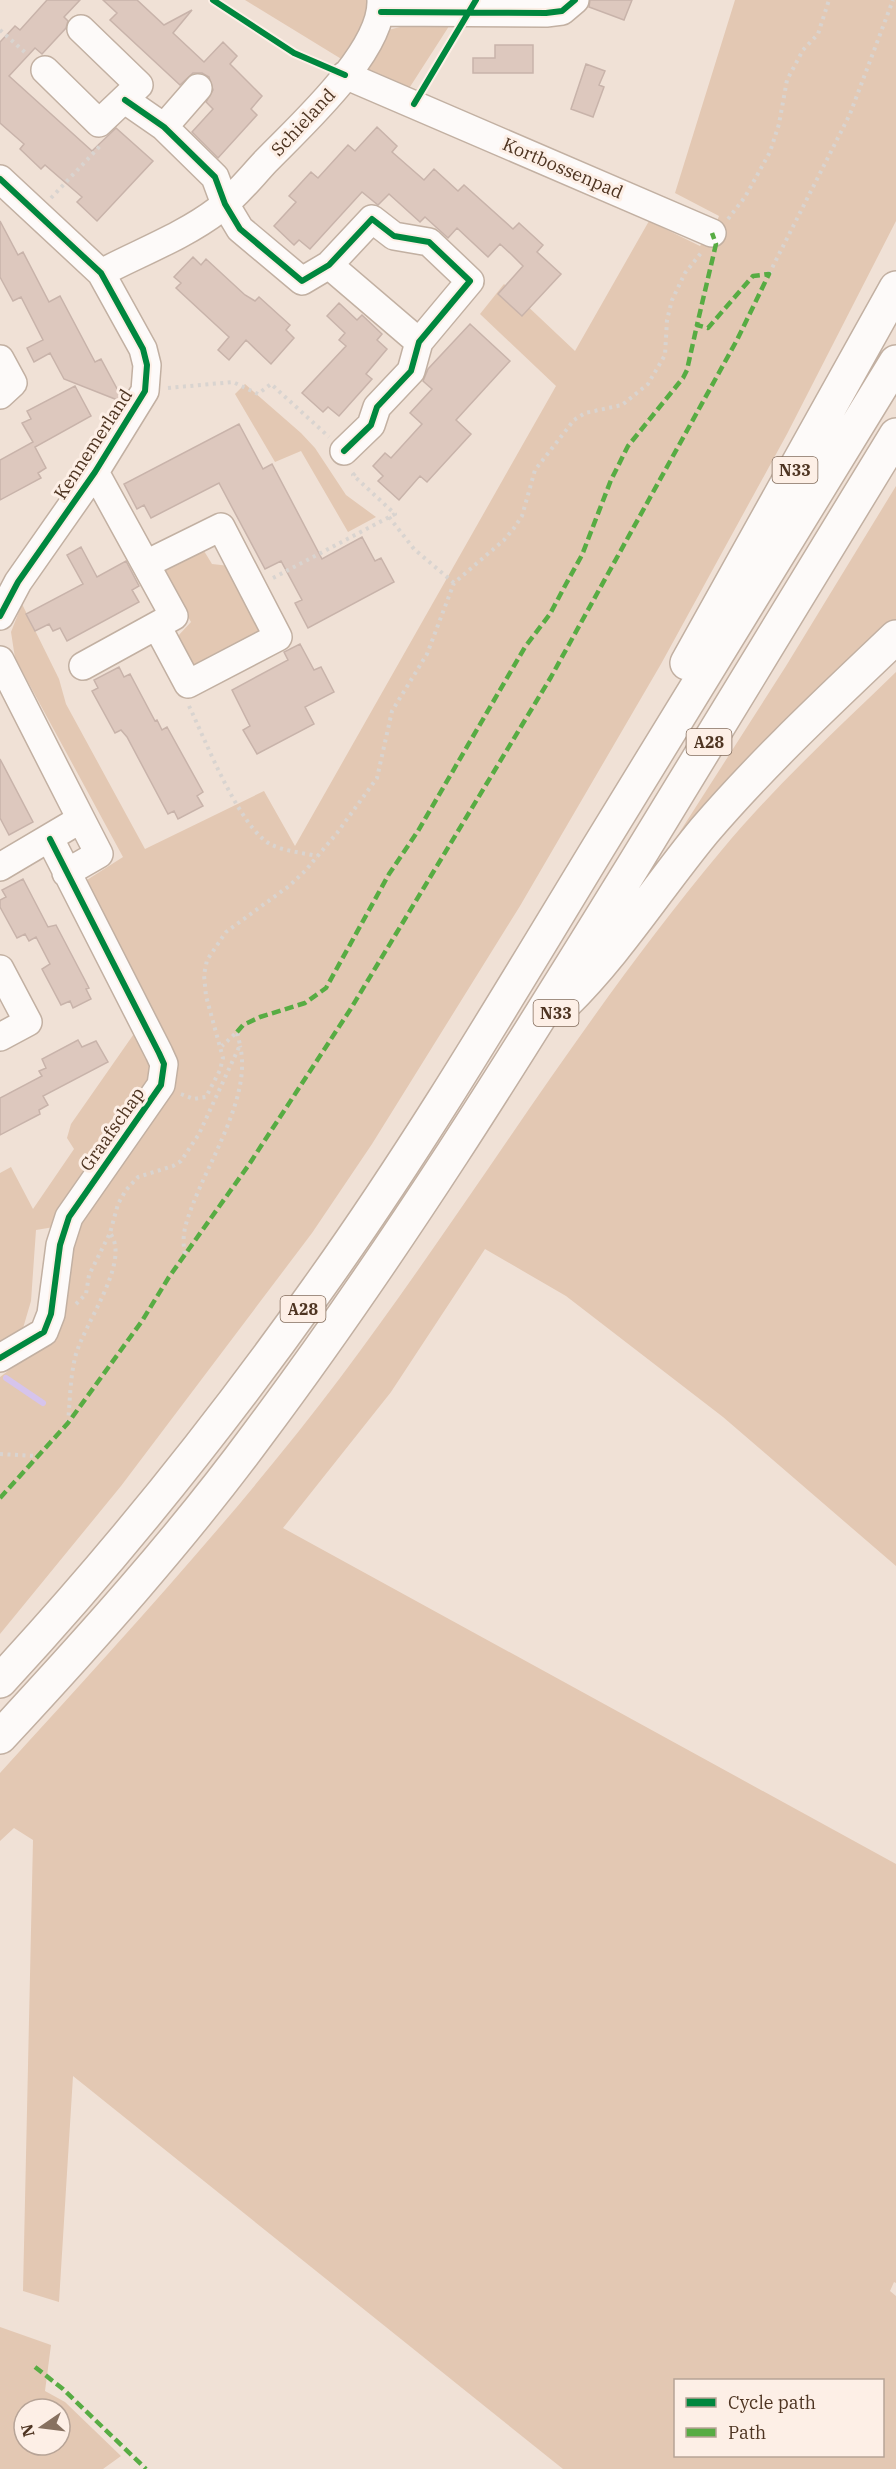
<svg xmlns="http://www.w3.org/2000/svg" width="896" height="2469" font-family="'IBM Plex Serif',serif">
	<rect width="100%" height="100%" fill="#f0e1d6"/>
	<path fill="#e3c8b3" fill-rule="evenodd" d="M245,0H369V14L343,60Z
		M735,0H896V221L787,434L661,664L520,906L372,1144L312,1233L121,1486L0,1634V1377L45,1343L70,1234L164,1091L79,885L123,857L15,658L11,632L22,604L59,679L66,704L145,849L264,791L295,846L556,386L480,314L504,284L575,351L649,221L700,246L714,229L719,216L675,193Z
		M451,23L408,90L363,72L388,30L412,24Z
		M245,384L301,433L315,448L346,495L376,517L348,532L301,451L275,462L235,394Z
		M896,486V624L635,902L786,666Z
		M201,546L212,564L230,566L261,630C245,646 212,669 188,665L177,637L191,622L160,566Z
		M896,672V1566L723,1417L566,1296L485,1249L391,1392L283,1528L896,1864V2283L894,2282L890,2291L896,2296V2469H563L73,2076L59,2302L23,2291L33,1840L14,1828L0,1841V1773C117,1644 235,1517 340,1378C470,1205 582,1017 721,851C774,787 836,730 896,672ZM882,2380V2456H676V2380Z
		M138,1028C145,1047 155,1065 148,1085L54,1227L36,1230L31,1301L21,1335L0,1347V1173L11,1167L33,1209L74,1149L67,1138L71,1124Z
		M0,2327L51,2345L45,2391L65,2402L121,2456L103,2469H0ZM24,2409H60V2445H24Z"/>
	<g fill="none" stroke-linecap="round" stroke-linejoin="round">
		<path stroke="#d6c4ec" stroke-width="6" d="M6,1378L43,1403"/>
	</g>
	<path fill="#ddc8be" stroke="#c8b3aa" stroke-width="1.5" d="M47,0H80L64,17L68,21L66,28L42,54L35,48L9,76L92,151L116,128L153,161L97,221L77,202L82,197L45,165L41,169L20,149L24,144L0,123V42L15,26L20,30Z
		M103,0H137L164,25L192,10L173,33L204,62L223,42L237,56L230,64L262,96L251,109L257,115L218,158L192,132L213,109L206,102L213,90L209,77L202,73H193L180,85L110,20L117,13Z
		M590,0H632L624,20L589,7Z
		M495,45H533V73H473V58H495Z
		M586,64L605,71L599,85L604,87L593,117L571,109Z
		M377,127L397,146L392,152L424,180L434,169L458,191L464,185L513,229L519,223L543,245L537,252L561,274L522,316L498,294L523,266L512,255L500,244L488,257L457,228L448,238L425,217L420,222L389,194L378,205L362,192L310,249L299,240L294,245L274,226L296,202L289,196L311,172L318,178L348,145L355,151Z
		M0,221L18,255L23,252L49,302L60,296L95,362L101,359L122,398L120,401L64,379L50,353L34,362L27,348L43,340L21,297L13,301L0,277Z
		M193,257L201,265L206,259L245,295L255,301L259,297L290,325L286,330L294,338L271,364L246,340L229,360L218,350L229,337L176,288L181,283L174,277Z
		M339,303L357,320L362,315L382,334L377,340L387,349L366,374L372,379L339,416L328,407L323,412L302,393L346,346L339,340L345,333L327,316Z
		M470,324L510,361L456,420L471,434L427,482L420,476L399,500L378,481L383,476L373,466L385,453L391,458L422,424L410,413L432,389L423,381L428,369Z
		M75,386L91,416L35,447L46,468L38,473L41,478L0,500V460L33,442L22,423L31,419L27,411Z
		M239,424L263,469L272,464L322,559L362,537L375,561L381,558L394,582L308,628L295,603L302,600L281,561L265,569L219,483L151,518L144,505L137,509L124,484Z
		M81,547L97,577L126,561L139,586L132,590L139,602L67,641L60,628L53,631L49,624L35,631L26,614L83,584L67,555Z
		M300,644L314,670L321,667L334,692L305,707L314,724L257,754L243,730L250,726L232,690L288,660L284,652Z
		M119,667L124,677L130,674L155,721L157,720L162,730L167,727L203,792L197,796L203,806L178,819L174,811L168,814L127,737L121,730L115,733L92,691L98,688L94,680Z
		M0,759L33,822L9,835L0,818Z
		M23,879L48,927L56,925L89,988L86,989L91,999L73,1008L70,1001L61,1005L42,969L50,964L36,937L29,941L25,934L17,938L0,907V900L6,897L2,890Z
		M78,1040L82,1047L96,1041L108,1062L43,1096L48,1105L39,1110L40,1114L0,1135V1098L42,1076L39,1071L46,1068L42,1059Z"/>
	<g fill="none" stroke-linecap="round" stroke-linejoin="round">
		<defs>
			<path id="minor" d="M381,12L546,13L562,11L575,0
				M45,70L99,123L139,85L81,29
				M345,75L712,233
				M125,100L164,127L215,177L225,204L240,229L302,281L329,265L372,219L394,236L429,242L470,281L419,342L411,371L377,407L371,425L344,451
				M164,127L198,88
				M0,179L101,273L143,349L147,365L145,391L95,472L18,582L0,616
				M329,265L419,342
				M101,273C139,253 184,236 218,210C236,196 251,177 266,161C301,125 383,51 381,0
				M0,359L13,383L0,395
				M148,563L221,527L278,637L188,684L157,626
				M0,660L81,819L0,867
				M83,666L174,616L95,472
				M66,873L99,854L81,819
				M0,969L28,1022L0,1037
				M0,1358L44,1332L51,1314L60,1245L69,1217L161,1085L164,1064L159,1053L50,839"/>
			<path id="highway" d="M687,663L896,288
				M564,1004C617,952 657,888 704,831C764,761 830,700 896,637
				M0,1681C115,1557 220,1426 318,1288C419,1147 508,996 598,848C697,686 796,524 896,362
				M0,1737C90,1640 180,1540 258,1434C395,1251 515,1058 635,863C722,720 809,578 896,435"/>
		</defs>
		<use href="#minor" stroke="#c2b0a2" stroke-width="30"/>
		<use href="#highway" stroke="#c2b0a2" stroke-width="36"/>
		<path stroke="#d9d4d0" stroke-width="4" stroke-dasharray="3 4.5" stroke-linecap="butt" d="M0,30L28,55
			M51,198L101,145
			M728,219L745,197L770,152L779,124L787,80L803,50L818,34L829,0
			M769,274L850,114L893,0
			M168,388L233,382L258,394L271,384L329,437
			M389,517L414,549L454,583
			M273,578L395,514L353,475L357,472
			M189,706C205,739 240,830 272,845C285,851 303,853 317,856
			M181,1094L194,1099L206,1097L220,1070L223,1058L206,996L204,975L207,960L226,932L289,886L305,871L337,833L377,778L392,711L427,654L454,583L504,540L514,528L522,516L535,470L574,420L585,413L622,405L648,384L665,355L667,320L672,300L685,273L701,253
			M185,1254C181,1235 186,1222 193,1204C210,1159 252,1094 240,1046
			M76,1304L86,1294L89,1275L110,1233L118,1204L126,1190L138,1177L173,1166L181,1161L199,1134L240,1045L237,1032L222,1046
			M68,1423C70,1401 70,1379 75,1358C82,1326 132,1262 110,1233
			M0,1454L36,1456"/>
		<use href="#minor" stroke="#fdfaf9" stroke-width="27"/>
		<use href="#highway" stroke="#fdfaf9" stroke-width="33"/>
		<path stroke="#57ac43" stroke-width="4.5" stroke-dasharray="9 4.5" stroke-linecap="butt" d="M237,1032L243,1025L260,1017L305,1003L326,988L389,874L418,831L525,647L550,614L566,584L582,555L611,480L628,446L683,378L687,370L697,325
			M0,1498L68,1423L142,1321L169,1277L248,1166L350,1010L551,677L737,340L769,274L753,276L708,328L697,325L716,244L712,233
			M35,2367L63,2389L146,2469"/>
		<defs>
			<path id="cycleway" d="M213,0L294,53L345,75
				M381,12L546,13L562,11L575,0
				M125,100L164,127L215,177L225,204L240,229L302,281L329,265L372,219L394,236L429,242L470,281L419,342L411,371L377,407L371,425L344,451
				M414,104L476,0
				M0,179L101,273L143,349L147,365L145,391L95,472L18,582L0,616
				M0,1358L44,1332L51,1314L60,1245L69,1217L161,1085L164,1064L159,1053L50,839"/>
		</defs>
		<use href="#cycleway" stroke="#fdefe6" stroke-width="10"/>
		<use href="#cycleway" stroke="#00873e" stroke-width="6"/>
	</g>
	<g text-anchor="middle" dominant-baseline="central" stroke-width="6" stroke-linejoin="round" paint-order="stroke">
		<g fill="#fdefe6" stroke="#826c5c" stroke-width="1.5">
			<rect x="772.5" y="457" width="45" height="26" rx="4.5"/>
			<rect x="686.5" y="729" width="45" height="26" rx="4.5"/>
			<rect x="533.5" y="1000" width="45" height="26" rx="4.5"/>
			<rect x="280.5" y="1296" width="45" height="26" rx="4.5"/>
		</g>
		<g font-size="16" font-weight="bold" fill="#4e3421">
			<text x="795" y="470">N33</text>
			<text x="709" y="742">A28</text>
			<text x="556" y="1013">N33</text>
			<text x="303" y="1309">A28</text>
		</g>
		<g font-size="18" fill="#4e3421" stroke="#fdefe6">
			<text transform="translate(303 122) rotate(-47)">Schieland</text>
			<text transform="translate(563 168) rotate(23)">Kortbossenpad</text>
			<text transform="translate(93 444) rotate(-57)">Kennemerland</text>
			<text transform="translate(112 1129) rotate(-55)">Graafschap</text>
		</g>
	</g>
	<rect x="674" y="2379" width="210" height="78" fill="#fdefe6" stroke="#b7a497" stroke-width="1.5"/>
	<rect x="686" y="2398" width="30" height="9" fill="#00873e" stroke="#b7a497" stroke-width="1.5"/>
	<text x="728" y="2409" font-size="18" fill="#4e3421">Cycle path</text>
	<rect x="686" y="2428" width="30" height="9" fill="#57ac43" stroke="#b7a497" stroke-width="1.5"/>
	<text x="728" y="2439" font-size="18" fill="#4e3421">Path</text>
	<g transform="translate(42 2427) rotate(256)"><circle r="28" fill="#fdefe6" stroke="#b7a497" stroke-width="1.5"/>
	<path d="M0-4.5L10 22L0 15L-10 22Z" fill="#877160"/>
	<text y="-9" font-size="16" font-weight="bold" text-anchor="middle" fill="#4e3421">N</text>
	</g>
</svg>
